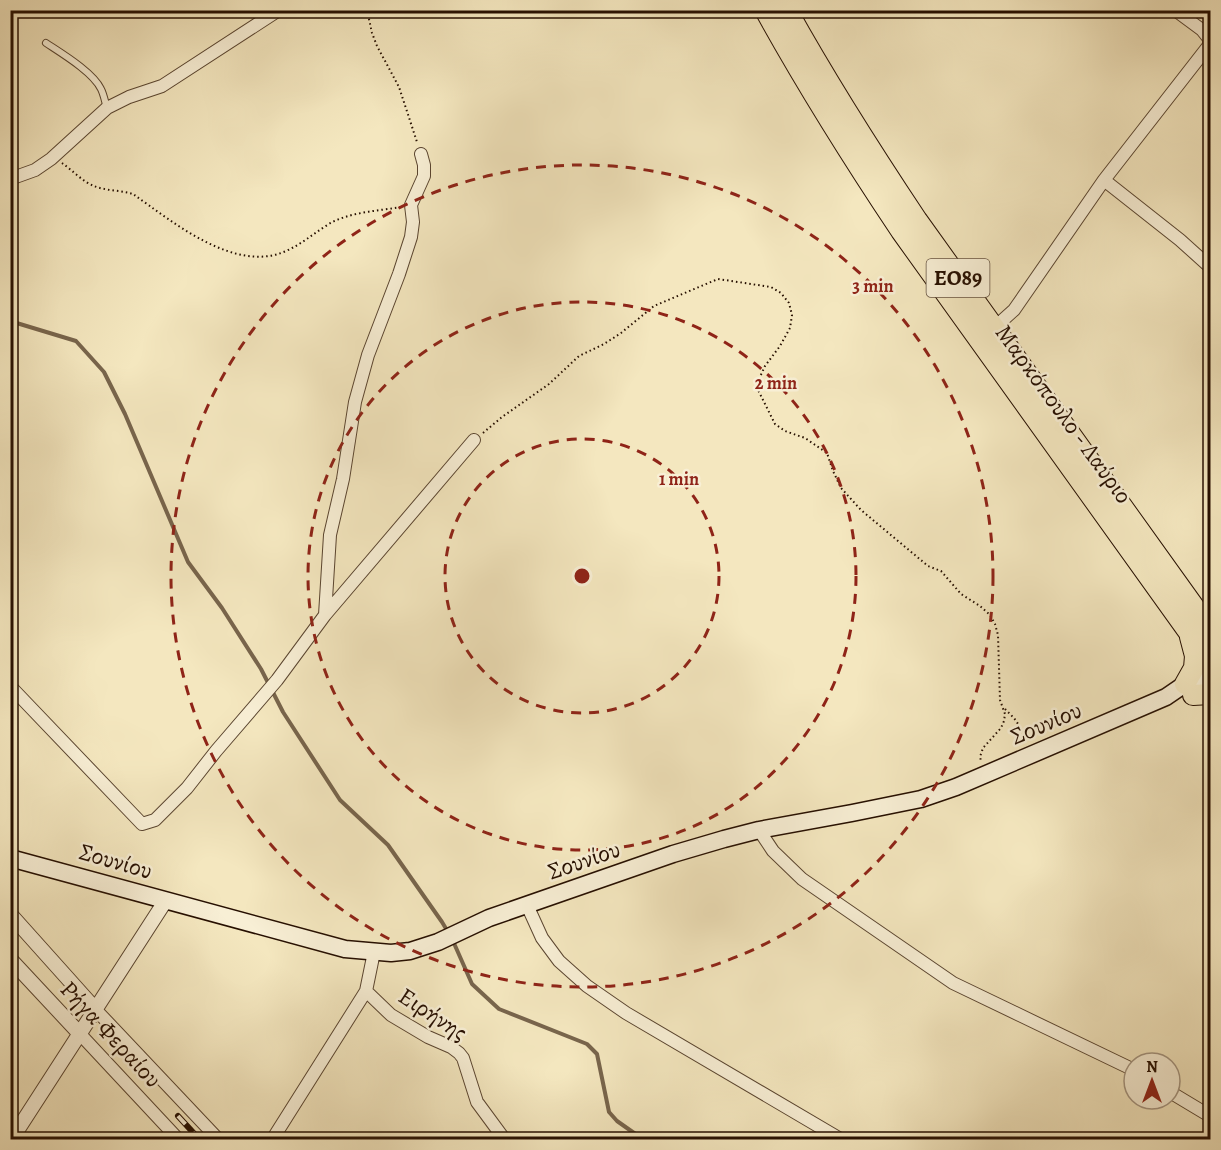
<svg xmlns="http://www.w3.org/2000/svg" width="1221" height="1150" font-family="Alegreya,serif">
	<rect width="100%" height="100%" fill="#f4e7bf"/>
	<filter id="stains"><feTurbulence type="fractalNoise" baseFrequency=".00333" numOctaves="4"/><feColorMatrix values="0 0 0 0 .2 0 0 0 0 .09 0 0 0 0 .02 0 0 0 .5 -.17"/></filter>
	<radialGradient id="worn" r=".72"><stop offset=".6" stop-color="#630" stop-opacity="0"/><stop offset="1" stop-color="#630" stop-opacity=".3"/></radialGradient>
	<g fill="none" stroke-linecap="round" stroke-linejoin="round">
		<path stroke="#78654c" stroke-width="4" d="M10,321L76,341L104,372L125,414L188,562L222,608L261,669L283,712L340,800L388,845L442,922L448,932
			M453,941L472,984L499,1009L587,1044L597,1054L609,1112L617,1121L644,1140"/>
		<defs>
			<path id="service" d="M46,43C61,53 93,72 101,89C104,95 105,102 107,108"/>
			<path id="minor" d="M1175,10L1202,30L1210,40
				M10,179L35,170L51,159L107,108L129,97L162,86L279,10
				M1104,180L1180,240L1210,267
				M994,328L1014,310L1104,180L1210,44
				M325,615L330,535L343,479L355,402L368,355L399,274L411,237L413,222L411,205L424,176V165L421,154
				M10,686L142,824L155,820L187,788L216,751L277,680L325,615L474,440
				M759,830L773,851L802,879L953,983L1134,1070
				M527,905L542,938L559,961L587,986L626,1013L842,1140
				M366,991L391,1015L428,1037L451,1047L459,1053L463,1058L477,1102L505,1140
				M96,1010L219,1140
				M80,1034L179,1140
				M1170,1092L1210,1116
				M272,1140L366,991L374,952"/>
			<path id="tertiary" d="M10,914L96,1010
				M10,959L80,1034
				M11,1140L166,900"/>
			<path id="secondary" d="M10,858L345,949L391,953L410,951L438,942L489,918L673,854L724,839L759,830L852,813L921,799L956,787L1166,697L1185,684L1210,675"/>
			<path id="trunk" d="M765,10C807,86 853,159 901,231L1210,662
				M787,10C827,82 871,151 917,220L1210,629
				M1185,684L1194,668L1195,656L1190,637
				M1193,695L1210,694"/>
		</defs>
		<use href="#service" stroke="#5a4530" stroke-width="8"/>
		<use href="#minor" stroke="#5a4530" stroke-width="14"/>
		<use href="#tertiary" stroke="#5a4530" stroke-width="16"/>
		<use href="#secondary" stroke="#260f00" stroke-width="19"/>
		<use href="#trunk" stroke="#260f00" stroke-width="22"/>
		<path stroke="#260f00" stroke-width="2" stroke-dasharray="1.5 3" stroke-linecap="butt" d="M367,10L372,33L377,46L399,87L417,142
			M806,15L813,10
			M62,163C72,170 83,182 94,186C106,191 120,190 133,194C173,222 235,274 286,251C302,244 314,233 329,224C349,212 378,211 401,207
			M483,433L502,417L549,384L579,356L604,344L621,333L654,306L718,279L771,287L781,293L789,303L792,315L790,328L780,346L765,366L759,379L758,390L775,424L785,431L805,438L827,453L833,471L841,488L861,510L928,566L941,571L961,594L980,606L990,615L995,624L998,635L1000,700L1005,714L1004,721L1001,728L983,748L980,757L981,761
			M1005,709L1014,718L1029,740
			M10,717L17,711"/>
		<use href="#service" stroke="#f8efd5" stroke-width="6"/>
		<use href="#minor" stroke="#f8efd5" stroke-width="12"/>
		<use href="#tertiary" stroke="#f8efd5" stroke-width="14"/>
		<use href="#secondary" stroke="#f8efd5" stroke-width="16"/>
		<use href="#trunk" stroke="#f4e7bf" stroke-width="20"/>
		<defs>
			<path id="rail" d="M178,1116L200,1140"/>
		</defs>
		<use href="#rail" stroke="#260f00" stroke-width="6"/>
		<use href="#rail" stroke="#f8efd5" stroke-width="4" stroke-dasharray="11" stroke-linecap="butt"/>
	</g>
	<g fill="none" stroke="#8f2418" stroke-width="3" stroke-dasharray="10 8">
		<circle cx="582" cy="576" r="137"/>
		<circle cx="582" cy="576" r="274"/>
		<circle cx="582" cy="576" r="411"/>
	</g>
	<g text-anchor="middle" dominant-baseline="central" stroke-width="5" stroke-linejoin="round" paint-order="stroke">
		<rect fill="#f8efd5" stroke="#655240" stroke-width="1.5" x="926.5" y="259" width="63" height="38" rx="4.5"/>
		<g font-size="22" font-weight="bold" fill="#260f00">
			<text x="958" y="278">ΕΟ89</text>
		</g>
		<g font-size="24" fill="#260f00" stroke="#f8efd5">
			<text transform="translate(1064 414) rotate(54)">Μαρκόπουλο - Λαύριο</text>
			<text transform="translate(1046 723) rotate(-23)">Σουνίου</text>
			<text transform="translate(584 860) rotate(-19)">Σουνίου</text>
			<text transform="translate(116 861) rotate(16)">Σουνίου</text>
			<text transform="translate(433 1014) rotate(33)">Ειρήνης</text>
			<text transform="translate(111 1034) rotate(47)">Ρήγα Φεραίου</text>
		</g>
	</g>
	<circle cx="582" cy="576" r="9" fill="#8f2418" stroke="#f8efd5" stroke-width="3"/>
	<g font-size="18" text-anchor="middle" font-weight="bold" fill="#8f2418" stroke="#f8efd5" stroke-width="5" stroke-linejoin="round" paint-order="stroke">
		<text x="873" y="292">3 min</text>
		<text x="776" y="389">2 min</text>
		<text x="679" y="485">1 min</text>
	</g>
	<rect width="1221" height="1150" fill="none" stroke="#f4e7bf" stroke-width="36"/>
	<rect x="12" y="12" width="1197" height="1126" fill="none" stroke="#260f00" stroke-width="3"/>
	<rect x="18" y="18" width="1185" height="1114" fill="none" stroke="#260f00" stroke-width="1.5"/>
	<g transform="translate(1152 1081)"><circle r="28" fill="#f8efd5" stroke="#a49580" stroke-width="1.5"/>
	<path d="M0-4.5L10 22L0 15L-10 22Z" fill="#8f2418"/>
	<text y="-9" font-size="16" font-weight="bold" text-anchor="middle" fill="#260f00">N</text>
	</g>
	<rect width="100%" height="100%" filter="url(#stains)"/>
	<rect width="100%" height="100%" fill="url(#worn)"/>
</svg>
